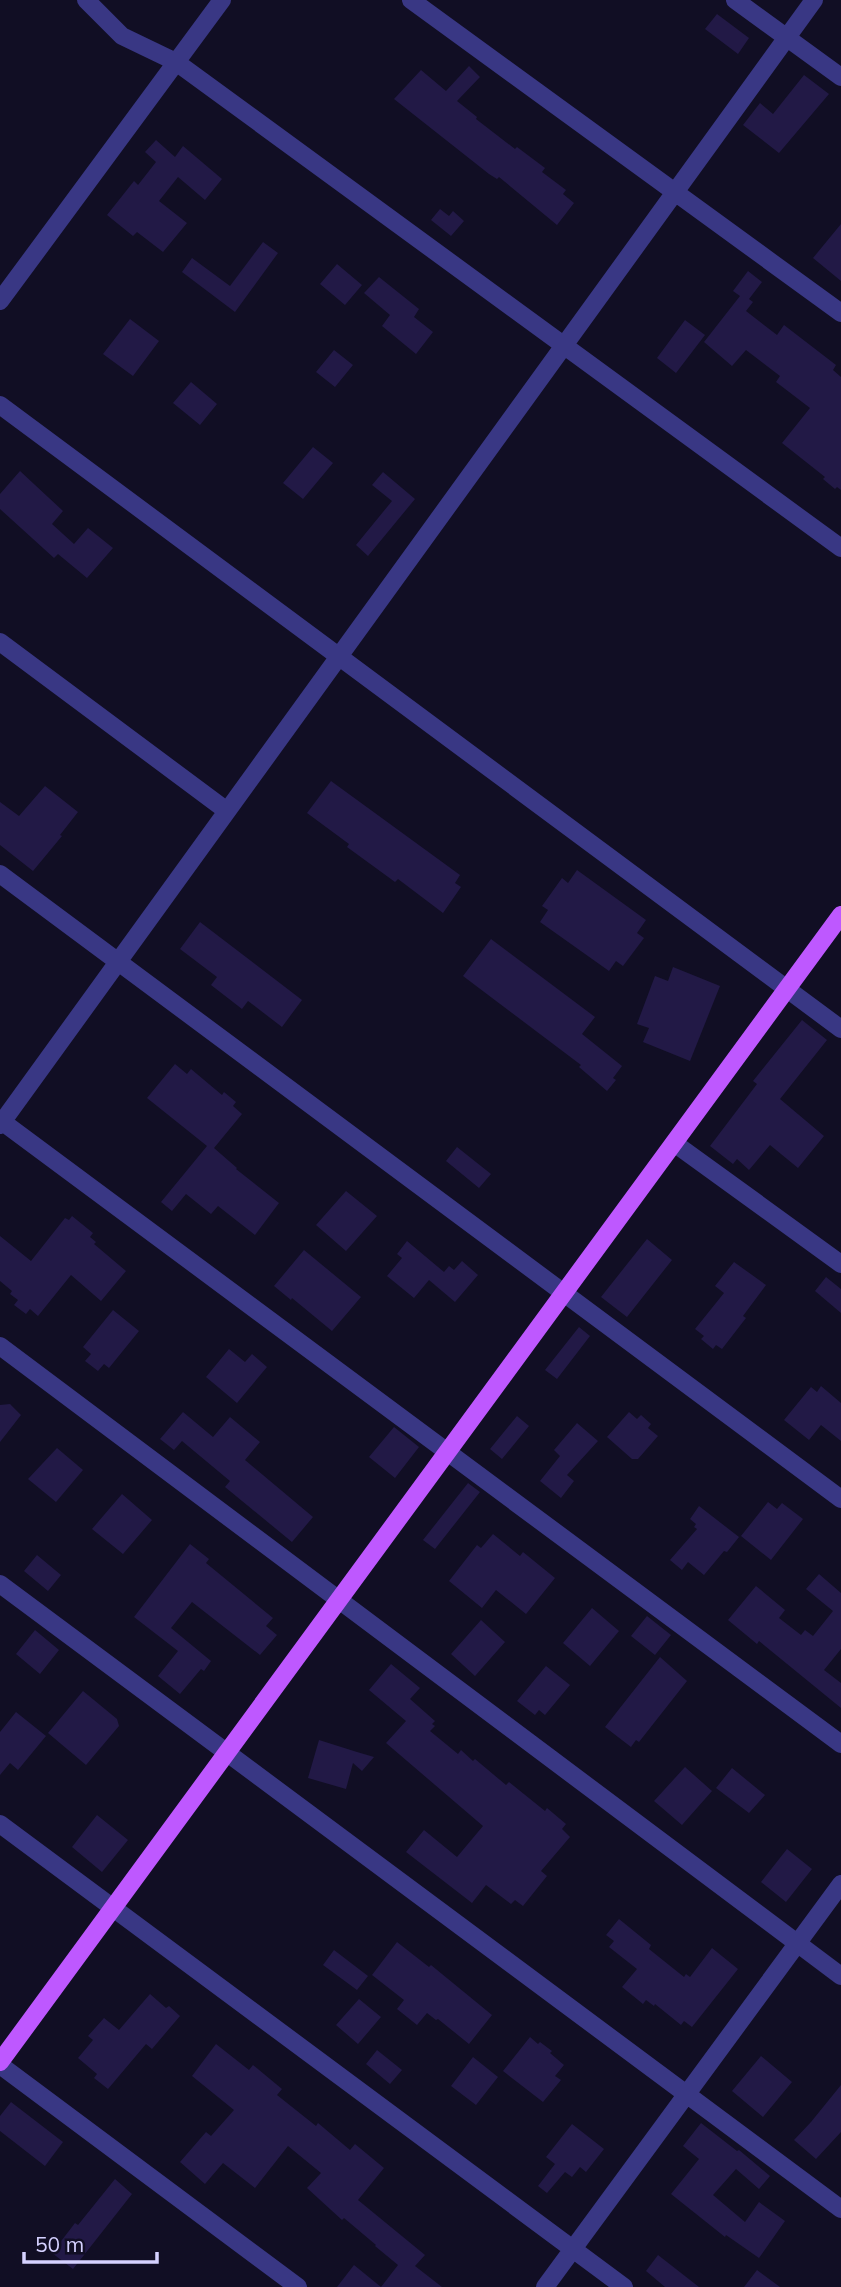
<svg xmlns="http://www.w3.org/2000/svg" width="841" height="2287" font-family="Mulish,sans-serif">
	<rect width="100%" height="100%" fill="#110e24"/>
	<path fill="#221946" d="M717,14L749,38L738,54L705,29Z
		M469,66L480,77L457,101L477,117L476,119L515,149L517,147L545,168L542,172L566,190L563,194L574,203L557,225L499,177L497,179L489,174L394,99L421,70L446,91Z
		M804,75L829,94L779,153L743,125L760,103L773,114Z
		M156,140L175,157L183,146L222,179L205,200L178,177L159,201L187,223L163,252L137,232L133,236L107,215L134,181L138,185L156,162L145,152Z
		M440,209L449,216L453,211L464,221L451,236L431,220Z
		M841,224V281L813,258Z
		M263,242L278,253L235,312L182,272L192,258L230,286Z
		M337,264L362,285L345,305L320,284Z
		M748,271L762,282L749,299L753,302L746,311L777,335L784,325L836,365L833,370L841,377V490L837,487L835,489L823,479L825,477L782,443L810,408L776,382L780,376L746,350L732,366L704,342L740,296L733,291Z
		M379,277L419,309L414,317L433,332L416,354L382,326L390,315L364,293Z
		M130,319L159,341L133,376L103,354Z
		M685,320L705,335L676,373L657,358Z
		M334,350L353,365L335,387L316,372Z
		M191,382L217,404L200,425L173,403Z
		M313,447L333,463L303,499L283,483Z
		M20,471L63,511L52,524L74,544L88,528L113,548L87,578L58,554L54,558L0,509V494Z
		M383,472L415,499L368,556L356,545L392,501L372,485Z
		M331,781L460,875L455,883L461,887L443,913L398,879L395,882L347,847L349,844L307,813Z
		M45,786L78,812L60,835L62,836L33,871L0,845V802L19,816Z
		M577,870L646,920L637,933L644,938L623,966L616,961L609,971L540,922L548,910L542,906L562,878L568,883Z
		M200,922L302,1000L282,1027L248,1001L242,1009L211,985L217,977L180,949Z
		M491,939L595,1017L582,1034L622,1066L613,1078L616,1080L607,1091L579,1067L581,1065L463,976Z
		M673,967L720,986L690,1061L643,1042L649,1028L637,1024L655,976L668,981Z
		M802,1020L827,1040L780,1099L824,1136L798,1168L770,1145L749,1170L737,1159L733,1164L710,1146L757,1084L753,1081Z
		M175,1064L187,1074L191,1069L222,1095L224,1092L236,1102L233,1106L242,1114L214,1148L237,1168L236,1169L279,1203L255,1235L218,1206L211,1214L186,1194L172,1211L161,1202L207,1146L147,1098Z
		M457,1147L491,1174L479,1188L446,1161Z
		M346,1191L377,1216L346,1251L316,1225Z
		M72,1216L93,1233L90,1237L96,1242L94,1244L126,1271L101,1301L71,1275L38,1316L30,1309L26,1314L14,1305L18,1300L10,1294L12,1291L0,1281V1236L31,1261L65,1218L69,1220Z
		M647,1239L672,1260L627,1317L601,1297Z
		M407,1241L444,1272L449,1266L454,1270L462,1261L478,1275L455,1302L429,1280L414,1298L387,1276L402,1258L397,1254Z
		M304,1250L361,1297L332,1331L292,1298L291,1300L274,1286Z
		M734,1262L766,1285L743,1316L746,1318L722,1349L716,1345L713,1349L701,1339L704,1336L695,1329L724,1293L715,1286Z
		M826,1277L841,1289V1313L815,1291Z
		M113,1310L139,1331L109,1368L104,1364L98,1371L85,1361L91,1354L83,1347Z
		M579,1327L590,1336L557,1379L545,1370Z
		M229,1349L245,1362L252,1354L267,1367L237,1403L206,1377Z
		M821,1386L841,1403V1441L821,1425L809,1440L784,1420L811,1387L817,1392Z
		M10,1404L21,1415L0,1442V1405Z
		M183,1412L213,1437L230,1417L260,1442L245,1460L313,1517L292,1542L225,1487L230,1481L182,1441L174,1450L160,1439Z
		M629,1412L637,1419L641,1415L651,1424L648,1428L658,1436L638,1459H632L607,1437Z
		M517,1416L529,1426L502,1459L490,1449Z
		M577,1423L598,1441L567,1475L574,1481L561,1498L540,1481L560,1456L554,1450Z
		M394,1427L419,1447L395,1478L369,1457Z
		M57,1448L83,1470L56,1502L28,1479Z
		M468,1483L480,1492L435,1549L423,1540Z
		M122,1494L152,1520L123,1554L92,1529Z
		M768,1502L777,1509L782,1503L803,1519L771,1560L741,1536Z
		M699,1506L739,1537L727,1552L724,1551L704,1575L688,1562L682,1570L670,1560L697,1529L694,1527L696,1524L690,1519Z
		M493,1534L520,1556L523,1552L555,1578L526,1614L496,1590L482,1608L449,1581L477,1545L481,1548Z
		M190,1544L209,1559L206,1563L273,1618L266,1626L277,1635L260,1655L192,1602L171,1628L211,1661L204,1671L201,1669L180,1694L158,1676L178,1651L134,1617Z
		M37,1555L61,1575L48,1591L24,1571Z
		M819,1574L841,1593V1649L824,1670L841,1683V1708L759,1641L757,1644L728,1620L756,1586L785,1610L779,1618L801,1635L805,1630L813,1636L833,1611L806,1589Z
		M592,1608L619,1631L590,1666L563,1643Z
		M647,1616L671,1635L655,1655L631,1636Z
		M481,1620L505,1642L475,1676L451,1654Z
		M35,1630L59,1650L40,1674L16,1654Z
		M660,1657L687,1681L639,1742L636,1740L631,1747L605,1727Z
		M391,1664L420,1688L410,1699L435,1721L432,1724L435,1726L430,1731L458,1754L461,1750L473,1761L475,1759L506,1785L509,1782L545,1811L547,1808L566,1824L562,1829L570,1837L541,1871L547,1876L523,1906L515,1900L511,1904L486,1885L472,1903L406,1852L424,1830L457,1857L483,1826L386,1743L406,1721L369,1690Z
		M546,1666L570,1685L545,1715L539,1710L535,1715L517,1701Z
		M83,1691L117,1719L119,1726L86,1765L48,1733Z
		M16,1712L46,1736L18,1770L10,1763L0,1775V1732Z
		M319,1740L357,1752L374,1757L362,1771L353,1763L346,1789L308,1778Z
		M685,1767L712,1791L682,1825L654,1801Z
		M732,1768L765,1795L749,1813L716,1788Z
		M97,1815L128,1840L102,1872L72,1847Z
		M787,1849L812,1869L786,1902L761,1882Z
		M619,1919L651,1945L649,1949L684,1977L686,1974L690,1977L712,1948L738,1969L692,2027L684,2021L681,2025L655,2004L654,2006L646,2000L643,2004L622,1987L637,1969L609,1947L614,1941L606,1935Z
		M397,1942L429,1967L431,1965L492,2015L469,2044L438,2019L436,2020L427,2013L417,2025L397,2009L404,2000L372,1975Z
		M334,1950L368,1976L357,1990L323,1965Z
		M150,1994L166,2008L169,2006L180,2016L152,2049L146,2044L108,2089L94,2078L97,2074L78,2058L93,2040L88,2036L104,2018L119,2030Z
		M359,1999L381,2017L358,2044L336,2025Z
		M530,2037L538,2044L540,2042L552,2051L550,2053L564,2065L555,2076L561,2080L543,2102L503,2071Z
		M216,2044L249,2070L253,2065L282,2089L277,2095L316,2126L318,2123L350,2150L355,2144L384,2168L358,2200L425,2255L415,2266L442,2287H337L354,2265L381,2287L398,2265L375,2246L376,2245L344,2218L342,2220L307,2188L321,2173L288,2146L255,2188L223,2163L205,2184L180,2162L206,2132L211,2136L234,2110L192,2076Z
		M377,2050L402,2070L390,2084L366,2064Z
		M761,2056L792,2082L763,2117L732,2091Z
		M473,2057L498,2077L476,2105L451,2086Z
		M841,2085V2132L816,2159L794,2140L811,2122Z
		M11,2102L63,2142L45,2166L0,2131V2116Z
		M701,2123L737,2151L739,2150L770,2176L759,2189L736,2169L713,2195L745,2222L759,2202L785,2221L759,2258L726,2235L725,2237L671,2194L699,2159L683,2146Z
		M572,2124L604,2149L586,2172L580,2167L572,2177L565,2172L547,2193L538,2186L555,2164L546,2157Z
		M115,2179L132,2194L73,2269L52,2253L75,2223L78,2225Z
		M658,2255L699,2287H665L646,2271Z
		M757,2270L780,2287H744Z"/>
	<g fill="none" stroke-linecap="round" stroke-linejoin="round">
		<path stroke="#393784" stroke-width="18" d="M86,0L122,36L176,62L841,548
			M411,0L841,313
			M735,0L841,77
			M0,301L222,0
			M0,405L841,1029
			M0,642L227,811
			M0,874L841,1499
			M0,1120L841,1744
			M0,1125L814,0
			M674,1143L841,1264
			M0,1346L841,1976
			M0,1584L841,2209
			M0,1824L624,2287
			M0,2065L298,2287
			M545,2287L841,1884"/>
		<path stroke="#be58ff" stroke-width="18" d="M0,2062L841,915"/>
	</g>
	<path d="M24 2252v10h133v-10" fill="none" stroke="#d5d1ff" stroke-width="3.5"/>
	<text x="35" y="2252" font-size="21" fill="#d5d1ff" stroke="#110e24" stroke-width="5" paint-order="stroke">50 m</text>
</svg>
